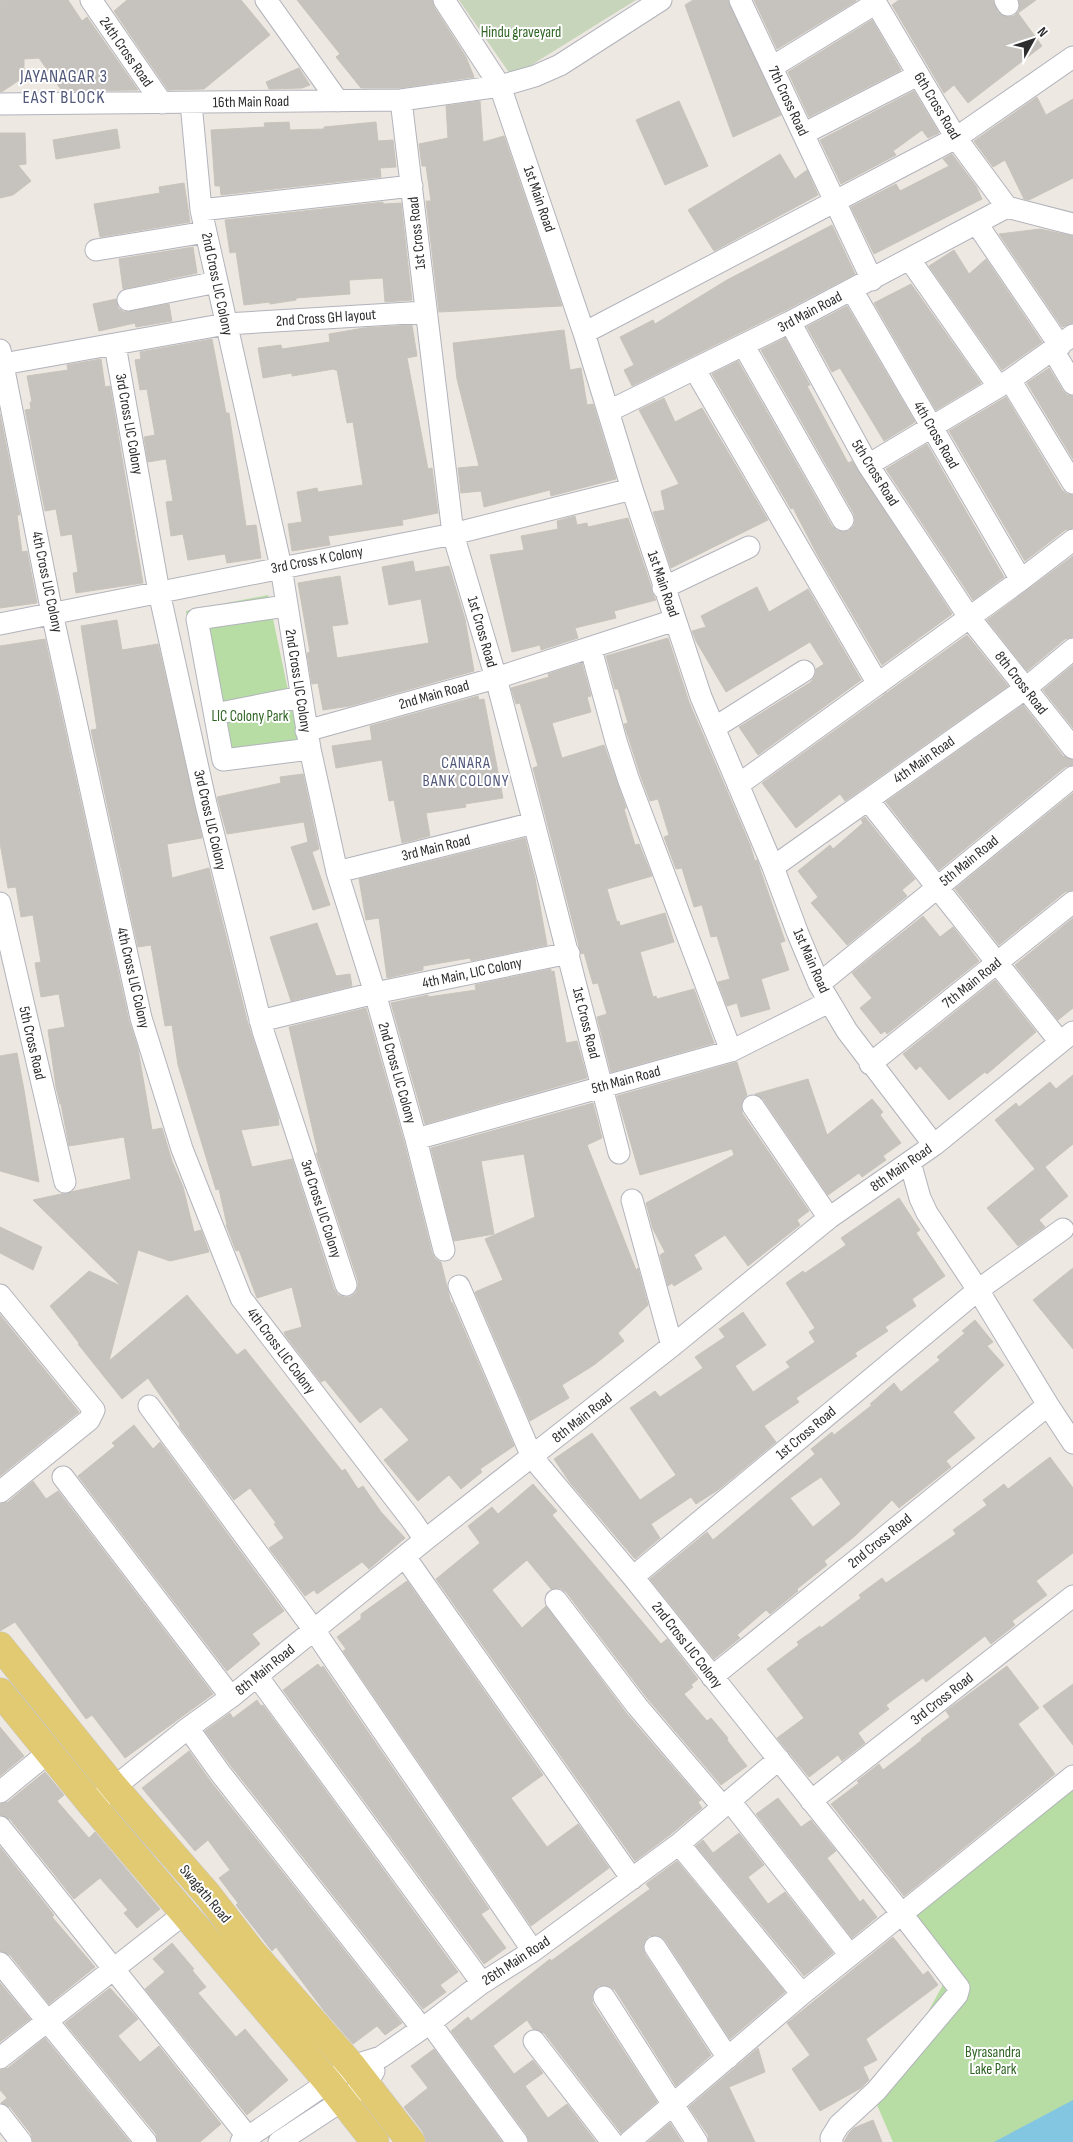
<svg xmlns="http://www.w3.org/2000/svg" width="1073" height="2142" font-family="'Sofia Sans Condensed',sans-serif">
	<rect width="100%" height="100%" fill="#ede8e2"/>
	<path fill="#b7dda5" d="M268,595L301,752L216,769L186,611Z
		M1073,1780V2142H893L877,2105L951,1970L908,1914Z"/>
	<path fill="#c7d5bb" d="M459,0H636L512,77Z"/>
	<path fill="#82c6e2" d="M1073,2100V2142H994Z"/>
	<path fill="#c6c2bd" stroke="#c9c4bb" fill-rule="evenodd" d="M0,0H68L82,21L87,17L94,27L138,90L62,91L39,58L24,59V77L3,91L0,92Z
		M127,0H241L270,35L204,89L168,90L114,11Z
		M297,0H432L434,7L466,57L474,77L400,88H361L336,57L340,54Z
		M693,0H728L781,115L733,137L685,5Z
		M754,0H856V1L777,49Z
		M899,0H993L998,12L1008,17L1014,16L1019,11V0H1036L1018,13L1042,46L968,103L954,85L944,93L892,5Z
		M872,20L901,70L809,117L788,72Z
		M299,68L310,85L302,88L269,89L266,82Z
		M914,91L939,133L928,138L922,130L893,151L896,155L841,184L820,140Z
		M1037,97L1046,115L1073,99V178L1029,200L1024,199L1005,160L993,167L974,141Z
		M480,101L483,142L504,136L562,306L439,312L426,201H431L426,166H422L419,144L448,138L446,106Z
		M679,101L708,166L665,185L636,120Z
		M289,122L290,130L324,129V127L376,122L378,141L393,140L396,167L380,168L381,177L221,195L220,186H215L211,130L265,127L264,123Z
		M117,129L120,148L56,159L53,140Z
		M0,133H25L26,164L18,165L31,181L13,195L0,198Z
		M780,154L795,179L807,170L818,195L714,251L688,210Z
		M952,154L976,186L982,199L874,254L851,207L896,184L900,191L949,166L943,159Z
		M184,183L190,222L100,237L94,204L160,193L159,187Z
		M383,202V204L401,203L412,300L385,302L383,278L349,280L350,294L296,298V300L270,304V302L244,305L236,252L230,253L225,220Z
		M832,225L855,274L784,311L632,386L624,370L634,365L620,337L653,320L655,324L727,280Z
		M1040,229L1073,236V323L1062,327L999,234Z
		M193,247L197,273L123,289L119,259Z
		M954,250L969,274L986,259L1042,342L1002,370L929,266Z
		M911,284L981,383L936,410L874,303Z
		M116,299L118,308L124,312L169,304L172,321L136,327L135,323L99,331L93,304Z
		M847,306L915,422L884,441L840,368L832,372L807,327Z
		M412,325L417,356L407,358L428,469L432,468L438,513L402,520L403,525L328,536L330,545L292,551L288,524L302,522L297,492L317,488L318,492L363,485L353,422L347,423L337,370H335L334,369L292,376V373L263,378L258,348L281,345L282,349L330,342L329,334L364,328Z
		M564,330L570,370L581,368L587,405L593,404L616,479L551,496L550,490L484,507L481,491L461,493L458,468L479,466L457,379L453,343Z
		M785,338L810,385L807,386L848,463L852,461L952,614L882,665L818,556L793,508L791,509L712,374L738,361L832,526L837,531H849L854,526L855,520L854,514L761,350Z
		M212,339L226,413H229L246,526L256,525L261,558L227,563L225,554L188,560L183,534L171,536L166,502L173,501L166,459L148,462L144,437L155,435L147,389L140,390L135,360L141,359L140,352Z
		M101,359L105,387L110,386L143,583L76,593L73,573L78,572L72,534L61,536L56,509L45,511L25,410L31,409L30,402H32L27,376L68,370L67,365Z
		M1049,368L1063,391L1067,395L1073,396V459L1027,383Z
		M1006,397L1062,490L1067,494L1073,495V528L1065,530L1025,561L949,431Z
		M664,398L675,422L702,408L768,520L671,568L653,512L665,510L661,491L679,484L639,410Z
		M0,414L20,515H17L22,552L27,551L37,603L0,608Z
		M927,444L1004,577L973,600L886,469Z
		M575,516L577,525L587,523L588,527L628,518L651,586L652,593L656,600L614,611L616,618L575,628L578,638L541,650L540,645L512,652L490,555L524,550L521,536L558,529L557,521Z
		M1073,556V637L1065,639L1027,671L987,620Z
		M413,561L415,572L449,566L465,619L474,671L350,706L323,710L318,683L312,684L307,653L310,652L298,583L340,576L348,624L332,626L337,658L429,643L421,599L389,605L382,567Z
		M757,587L769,612L808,589L861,680L758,755L739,727L811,682L815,676L816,669L824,664L810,642L726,692L696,641L692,631L706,627L701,616Z
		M117,620L122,650L158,644L202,838L167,844L172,878L209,868L248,1024L278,1116L279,1125L241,1130L252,1167L292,1159L334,1289L338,1295L344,1297H350L356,1293L358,1287V1281L316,1153H318L289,1027L366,1008L404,1142L432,1253L435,1259L441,1262L451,1303L452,1302L514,1446L480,1469L482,1472L461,1489L449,1475L418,1501L384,1460L409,1440L381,1407L360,1423L325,1380L321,1382L285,1335L284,1332L302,1327L292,1287L257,1298L239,1250L236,1251L226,1225H227L219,1189L216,1190L178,1065L172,1025L165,1026L151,945L138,947L91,730L97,729L81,626Z
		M967,635L1008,686L845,801L840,794L796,828L762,783Z
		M668,638L689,702L750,845L755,861L757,860L761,872L785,941L780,943L789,970L761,979L770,1009L741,1017L737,1003L727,1006L718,982L730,979L717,936L711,937L702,905L694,907L682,868L676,869L664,837L669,835L658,799L650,801L641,777L624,724L628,723L618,689H615L606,656Z
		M45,639L129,1021L138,1049L152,1130L162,1128L172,1161L183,1187L194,1232L201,1230L209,1252L170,1261L138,1250L109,1361L187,1295L237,1355L245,1349L342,1471L345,1469L358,1489L363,1486L381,1512L405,1538L369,1569L362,1562L317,1594L314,1590L305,1596L269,1548L284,1538L274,1524L276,1523L250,1488L234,1500L179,1426L180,1424L148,1378L122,1399L78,1344L79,1343L50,1306L89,1271L121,1286L33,1200L131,1179L124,1137L69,1146L61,1104H60L56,1087L48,1030L65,1027L59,994L41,997L35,963L41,962L33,915L21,917L16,887L8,888L0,843V646Z
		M582,663L591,696L587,697L591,712L552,723L562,758L604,745L626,808L624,809L635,845L639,844L652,876L607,889L617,922L619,921L620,926L665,913L674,942L640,952L653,997L656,996L657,999L694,989L714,1043L611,1072L597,1017L607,1014L598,983L593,984L584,953L581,954L533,768L538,766L520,703L516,704L511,688L549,677L548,674Z
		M1073,665V728L1043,690Z
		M478,696L479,700L484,699L503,798L465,804L466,807L426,813L430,836L402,843L394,800L389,801L382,760L336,768L332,746L372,740L370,726Z
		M1023,705L1063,756L1073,760V765L1065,767L939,870L886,802Z
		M303,774L319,849L312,852L330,905L313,910L291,847L308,842L304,822L227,834L217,797L281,783L280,777Z
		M1073,793V890L1065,892L999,945L955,889Z
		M865,817L915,879L902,890L907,896L847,945L811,903L818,897L798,871L830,845L833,849L863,823L861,820Z
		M525,838L535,878L547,945L471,961L470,958L423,966V970L387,978L379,918L366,920L359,879Z
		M923,916L940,937L953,927L979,961L887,1034L885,1031L881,1034L860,1008L872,998L852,973Z
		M1073,918V1008L1058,1020L1015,965Z
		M317,923L336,976L350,974L352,986L291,1001L270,937Z
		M551,969V972L554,971L566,1043L577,1041L587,1078L425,1124L391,1003L428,995V997L476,990L475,985Z
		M995,980L1036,1032L987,1074L985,1072L949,1100L920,1066L916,1070L903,1054Z
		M17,1053L24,1090L39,1182L0,1171V1056Z
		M737,1062L747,1095L742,1101V1113L809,1211L797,1220L800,1225L748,1266L725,1235L694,1255L702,1269L674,1286L672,1283L668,1286L660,1255L665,1252L653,1229L646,1203L734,1155L732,1149L640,1175L617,1096Z
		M1073,1075V1144L1045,1167L1068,1196L1039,1220L1045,1227L1018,1246L987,1208L1035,1169L995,1120L1016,1103L1019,1107L1050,1082L1056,1089Z
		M808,1079L827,1135L872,1099L883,1112L880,1115L901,1143L883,1156L886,1160L862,1177L859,1173L828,1195L763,1099L755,1094Z
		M593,1103L602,1138L587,1145L636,1270L638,1268L648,1305L618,1333L624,1341L594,1365L562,1385L569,1398L530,1421L475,1292L503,1280L485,1239L535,1217L524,1154L481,1161L494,1234L454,1241L431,1148Z
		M899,1198L920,1230L916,1233L945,1276L912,1299L916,1306L885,1327L888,1331L855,1353L857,1356L796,1398L799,1402L764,1426L776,1442L718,1490L696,1504L691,1497L651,1524L660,1538L635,1559L571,1484L554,1459L592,1433L640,1500L676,1475L630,1408L655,1391L660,1397L703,1368L695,1357L725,1337L719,1329L743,1312L766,1345L735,1366L753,1392L790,1367L786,1362L815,1342L809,1332L815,1328L786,1283L803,1271L805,1273L846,1245L841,1238Z
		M0,1227L42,1247L33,1270L0,1253Z
		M1073,1268V1349L1033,1300Z
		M0,1315L79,1412L0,1476Z
		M975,1320L993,1342L987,1346L1004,1365L953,1412L975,1438L946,1461L951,1467L899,1508L892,1500L855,1536L824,1561L827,1565L797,1589L798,1591L770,1614L766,1610L737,1635L740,1638L714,1659L650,1579L707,1532L713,1540L815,1454L811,1449L832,1432L834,1435L872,1405L870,1404L894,1383L901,1392L940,1360L937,1357L965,1333L962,1331ZM821,1477L841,1504L813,1527L790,1498Z
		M134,1425L153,1449L160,1442L284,1611L252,1634L260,1644L227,1671L78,1476L115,1446L112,1443Z
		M1050,1457L1073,1488V1553L1036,1581L1047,1595L1012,1621L1015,1625L991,1644L985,1636L926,1682L923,1678L886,1705L889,1709L858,1733L865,1743L842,1761L838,1755L809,1777L777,1738L804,1718L767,1669L799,1645L797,1642L820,1626L821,1628L861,1598L859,1595L882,1578L886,1583L956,1534L953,1530L987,1505L983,1500L1004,1484L1008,1489Z
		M33,1481L46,1499L58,1491L213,1694L125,1758L92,1715L86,1719L15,1622L0,1631V1504L8,1502Z
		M533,1484L557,1511L552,1515L661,1644L667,1639L698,1679L691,1685L693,1687L684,1694L707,1721L711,1718L728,1738L727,1740L747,1766L721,1785L647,1698L566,1592L560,1588L551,1589L527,1560L492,1590L522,1628L546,1606L627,1714L701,1800L698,1802L702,1808L671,1834L635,1861L436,1579L480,1543L468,1526L492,1507L498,1514Z
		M407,1581L543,1775L511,1798L547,1847L578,1824L609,1868L531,1926L343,1651L346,1649L337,1637L361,1619V1614Z
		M318,1664L321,1668L323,1666L489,1909L481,1914L506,1948L484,1964L283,1690Z
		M1007,1666L1039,1708L1018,1724L1055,1774L904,1896L831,1804L859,1783L857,1781L879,1764L883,1770L922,1740L921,1739L950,1717L946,1711Z
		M1073,1684V1745L1043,1706Z
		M257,1700L261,1706L263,1705L458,1972L440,1985L446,1992L423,2009L231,1766L205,1731L230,1713L233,1718Z
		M0,1727L24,1756L0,1776Z
		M189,1751L211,1782L402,2023L385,2035L377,2026L353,2044L325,2012L276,1947L272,1951L236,1905L238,1903L219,1878L230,1870L208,1840L195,1851L142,1788Z
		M45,1772L64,1795L57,1801L89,1838L95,1832L160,1909L137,1928L124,1913L128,1910L100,1878L74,1899L10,1819L0,1815V1804L8,1802Z
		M778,1798L801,1827L811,1820L836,1851L827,1858L860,1902L863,1899L877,1917L852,1938L756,1814Z
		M739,1833L764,1865L748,1877L768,1904L785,1892L833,1953L804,1976L696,1846L703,1840L713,1853Z
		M0,1847L54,1915L52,1917L95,1967L49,2004L10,1955L0,1951Z
		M677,1861L785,1992L730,2039L665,1940L660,1936H649L644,1942L643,1948L645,1954L711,2055L676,2086L615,1990L609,1986H598L593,1992L592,1998L593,2004L657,2102L621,2133L544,2033L533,2029L527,2020L493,2046L514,2074L533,2060L543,2073L525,2086L548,2118L567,2104L596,2142H529L527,2135L451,2031L468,2017L471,2021L550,1959L551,1961L650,1889L646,1884Z
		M893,1937L923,1975L928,1971L938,1985L866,2039L877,2060L863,2067L869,2080L861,2088L820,2111L792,2069L810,2055L787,2023Z
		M172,1943L194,1969L192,1970L206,1987L198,1993L236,2037L245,2029L288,2080L247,2115L145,1989L165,1972L153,1959Z
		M0,1983L30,2019L0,2042Z
		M110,1988L138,2019L118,2036L140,2062L159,2046L221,2124L200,2142H158L156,2134L65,2023Z
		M45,2038L130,2142H33L31,2134L10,2107L1,2103L7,2098L0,2090V2070L8,2068Z
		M758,2048L765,2072L729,2087L755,2142H709L708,2135L689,2107Z
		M434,2049L502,2142H426L423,2132L404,2107L428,2088L411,2066Z
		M873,2120L882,2142H844L849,2133L854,2128Z
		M670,2123L682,2142H648Z"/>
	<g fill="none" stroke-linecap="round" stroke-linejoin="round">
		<defs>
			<path id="minor" d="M91,0L162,103
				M266,0L338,101
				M444,0L500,86L584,333L632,489L701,697L773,867L798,934L819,984L847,1031L934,1145
				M740,0L872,280
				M874,0L956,138L1007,207
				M1005,0L1008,5
				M772,67L876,3
				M401,100L453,534L496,678L534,823L619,1153
				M191,103L201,210L281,567L310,749L337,872L375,993L416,1139L444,1250
				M0,104L401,100L500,86L535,76L560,65L661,0
				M803,134L918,75
				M1007,207L1073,224
				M201,210L412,186
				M977,224L1060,346
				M96,250L206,232
				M910,260L998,386
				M852,290L1021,580
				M128,300L217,282
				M790,322L868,465L969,617L1073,748
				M584,333L956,138L1073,57
				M115,345L159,592L206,804L263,1031L346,1285
				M744,346L843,520
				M0,350L52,613L141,1018L182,1149L241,1298L413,1522L425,1540
				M1053,350L1073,384
				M3,364L226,324L426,312
				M695,370L878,684
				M1010,380L1073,483
				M609,411L790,322L1007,207
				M868,465L1010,380L1073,335
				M663,588L749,547
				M286,606L197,619L223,760L310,749
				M0,624L453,534L632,489
				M591,649L616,741L629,781L731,1051
				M215,714L301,697
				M714,728L804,671
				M306,731L496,678L675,620
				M738,785L1021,580L1073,540
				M868,800L1060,1042
				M773,867L1026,688L1073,649
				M337,872L534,823
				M0,903L65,1182
				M819,984L1073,777
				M260,1021L375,993L569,953
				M870,1064L1073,902
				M753,1106L829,1218
				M416,1139L731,1051L829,1002
				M910,1162L920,1198L927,1213L978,1290L1048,1405L1073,1443
				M632,1200L672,1346
				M459,1286L532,1457L633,1577L902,1914L959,1988L957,1995L876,2091L839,2125L831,2138L832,2142
				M0,1295L94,1410L89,1420L0,1492
				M149,1406L314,1630L533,1951
				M63,1477L231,1697
				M405,1557L632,1879
				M633,1577L978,1290L1063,1229
				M556,1600L637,1706L723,1807
				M257,1676L482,1983
				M712,1677L1048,1405
				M188,1728L221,1774L421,2027
				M0,1792L49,1752
				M102,1797L188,1728L231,1697L425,1540L672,1346L829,1218L934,1145L1073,1032
				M730,1801L850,1955
				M811,1801L1073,1596
				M0,1827L248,2137
				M679,1844L802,1994
				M655,1947L728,2058
				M0,1963L146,2142
				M604,1997L697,2142
				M430,2023L517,2142
				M534,2041L612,2142
				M0,2058L185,1913
				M0,2115L21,2142
				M241,2142L352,2066L381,2057L430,2023L482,1983L533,1951L679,1844L779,1759
				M279,2142L366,2085L374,2071
				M629,2142L802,1994L1073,1776"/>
			<path id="major" d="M0,1646L114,1787L208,1895L252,1952L352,2066L411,2142
				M0,1692L92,1805L328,2082L375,2142"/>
		</defs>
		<use href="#minor" stroke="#b2b3bc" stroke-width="23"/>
		<use href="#major" stroke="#c8c8c8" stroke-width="29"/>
		<use href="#minor" stroke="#fff" stroke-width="21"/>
		<use href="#major" stroke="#e2ca72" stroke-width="28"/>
	</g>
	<g text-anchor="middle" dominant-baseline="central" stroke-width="4" stroke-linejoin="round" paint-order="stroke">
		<g font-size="15" fill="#306424" stroke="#fff">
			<text x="521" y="32">Hindu graveyard</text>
			<text x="250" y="716">LIC Colony Park</text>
			<text x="993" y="2052">Byrasandra<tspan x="993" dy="17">Lake Park</tspan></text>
		</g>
		<g font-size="15" fill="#2d2d2d" stroke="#fff">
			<text transform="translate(126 52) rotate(55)">24th Cross Road</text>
			<text transform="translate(788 101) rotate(65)">7th Cross Road</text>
			<text transform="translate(251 102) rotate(-1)">16th Main Road</text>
			<text transform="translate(937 106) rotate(59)">6th Cross Road</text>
			<text transform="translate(539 199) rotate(71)">1st Main Road</text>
			<text transform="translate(417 233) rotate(-96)">1st Cross Road</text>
			<text transform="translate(217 284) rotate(78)">2nd Cross LIC Colony</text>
			<text transform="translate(810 312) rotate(-28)">3rd Main Road</text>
			<text transform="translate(326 318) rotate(-4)">2nd Cross GH layout</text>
			<text transform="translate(129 424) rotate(80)">3rd Cross LIC Colony</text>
			<text transform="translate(936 435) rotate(60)">4th Cross Road</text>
			<text transform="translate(875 473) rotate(58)">5th Cross Road</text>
			<text transform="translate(317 560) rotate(-11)">3rd Cross K Colony</text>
			<text transform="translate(47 582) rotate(78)">4th Cross LIC Colony</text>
			<text transform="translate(663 584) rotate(71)">1st Main Road</text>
			<text transform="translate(482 632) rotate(74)">1st Cross Road</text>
			<text transform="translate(298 681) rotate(81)">2nd Cross LIC Colony</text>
			<text transform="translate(1021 683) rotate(52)">8th Cross Road</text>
			<text transform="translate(434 695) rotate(-16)">2nd Main Road</text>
			<text transform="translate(924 760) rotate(-35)">4th Main Road</text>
			<text transform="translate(210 820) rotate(77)">3rd Cross LIC Colony</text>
			<text transform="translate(436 848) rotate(-14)">3rd Main Road</text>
			<text transform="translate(969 861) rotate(-39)">5th Main Road</text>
			<text transform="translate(811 961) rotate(66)">1st Main Road</text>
			<text transform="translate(472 973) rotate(-12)">4th Main, LIC Colony</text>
			<text transform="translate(133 978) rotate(77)">4th Cross LIC Colony</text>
			<text transform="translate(972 983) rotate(-39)">7th Main Road</text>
			<text transform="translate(586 1023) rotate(76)">1st Cross Road</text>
			<text transform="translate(32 1043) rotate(77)">5th Cross Road</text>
			<text transform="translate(397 1073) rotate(74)">2nd Cross LIC Colony</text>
			<text transform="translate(626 1080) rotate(-15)">5th Main Road</text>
			<text transform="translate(901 1168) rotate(-35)">8th Main Road</text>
			<text transform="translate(321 1209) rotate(72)">3rd Cross LIC Colony</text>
			<text transform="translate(281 1351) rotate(53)">4th Cross LIC Colony</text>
			<text transform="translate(582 1418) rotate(-38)">8th Main Road</text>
			<text transform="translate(806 1433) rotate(-40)">1st Cross Road</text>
			<text transform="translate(880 1541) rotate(-39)">2nd Cross Road</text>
			<text transform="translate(687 1645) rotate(52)">2nd Cross LIC Colony</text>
			<text transform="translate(265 1670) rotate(-39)">8th Main Road</text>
			<text transform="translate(942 1699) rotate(-38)">3rd Cross Road</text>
			<text transform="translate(205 1894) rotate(50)">Swagath Road</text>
			<text transform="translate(516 1961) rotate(-33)">26th Main Road</text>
		</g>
		<g font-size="16" letter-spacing="1" fill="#52587a" stroke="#fff">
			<text x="466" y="763">CANARA<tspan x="466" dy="18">BANK COLONY</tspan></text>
		</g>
		<g font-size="18" letter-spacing="1" fill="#52587a" stroke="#fff">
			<text x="64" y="76">JAYANAGAR 3<tspan x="64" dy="21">EAST BLOCK</tspan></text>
		</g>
	</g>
	<g transform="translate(1033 40) rotate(50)" stroke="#ffffff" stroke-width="4" paint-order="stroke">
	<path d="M0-4L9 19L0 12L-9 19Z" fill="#2d2d2d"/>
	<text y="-8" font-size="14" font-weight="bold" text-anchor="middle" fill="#2d2d2d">N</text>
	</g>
</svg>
